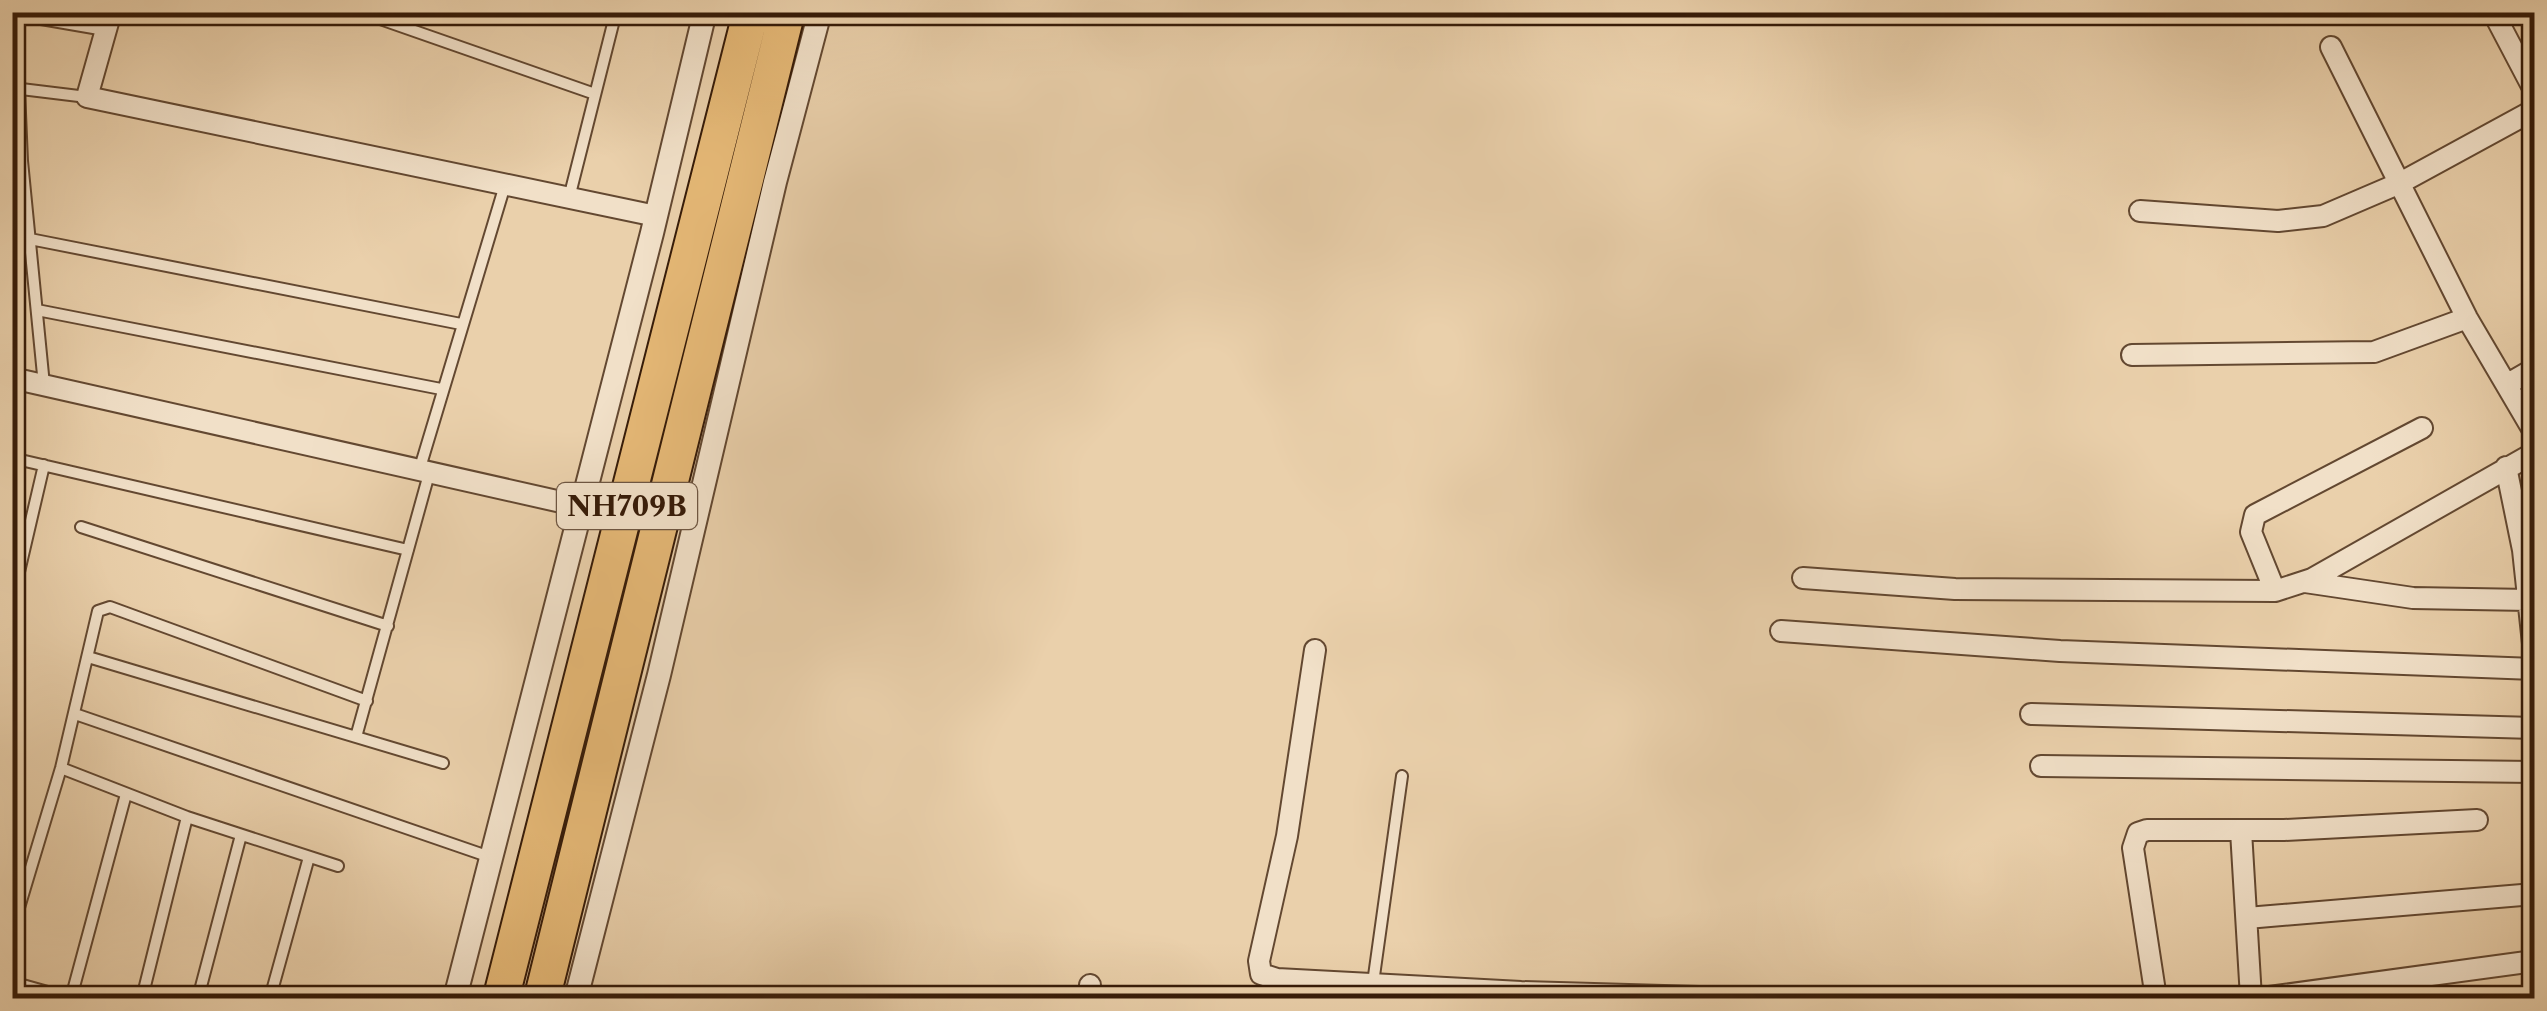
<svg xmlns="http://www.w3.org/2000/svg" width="2547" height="1011" font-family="'Libre Caslon Text',serif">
	<rect width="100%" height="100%" fill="#ead0ab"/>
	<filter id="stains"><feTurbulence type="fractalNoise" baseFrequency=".002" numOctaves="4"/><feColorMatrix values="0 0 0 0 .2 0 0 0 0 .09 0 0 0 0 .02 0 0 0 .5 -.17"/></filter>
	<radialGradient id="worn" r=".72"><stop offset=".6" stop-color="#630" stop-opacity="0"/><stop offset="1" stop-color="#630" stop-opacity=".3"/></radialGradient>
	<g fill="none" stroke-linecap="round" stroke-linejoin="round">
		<defs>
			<path id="service" d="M360,12L595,94
				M12,14L105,30
				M13,88L87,97
				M19,89L22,161L44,385
				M569,198L616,12
				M30,239L461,324
				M37,310L441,389
				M12,458L408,550
				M419,471L505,185
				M81,527L388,626
				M12,602L44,465
				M88,657L443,763
				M75,714L490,857
				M356,737L429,474
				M61,768L187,817L338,866
				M12,931L61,768L98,611L110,607L367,701
				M12,982L69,998
				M1373,983L1402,776
				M71,998L126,794
				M142,998L187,817
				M198,998L241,835
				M270,998L309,857"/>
			<path id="minor" d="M111,12L87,97L656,216
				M2493,12L2534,90
				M2331,47L2467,318L2534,432
				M2140,211L2278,221L2323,216L2400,183L2534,110
				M2132,355L2374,352L2467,318
				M12,378L579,506
				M2508,384L2534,369
				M2506,467L2523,550L2534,653
				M1803,578L1955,589L2275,591L2312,579L2534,453
				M2305,582L2413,598L2529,600
				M2275,591L2251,532L2255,515L2422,428
				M1781,631L2060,651L2534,669
				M1315,650L1287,836L1259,961L1261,974L1277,979L1521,992L1734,998
				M2031,714L2534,728
				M2041,766L2534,772
				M2241,831L2251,998
				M2247,918L2534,894
				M1089,998L1090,985
				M2156,998L2133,848L2138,833L2147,830H2284L2477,820
				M2262,998L2534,961"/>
			<path id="tertiary" d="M455,998L652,233L705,12
				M576,998L659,675L775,182L820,12"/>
			<path id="motorway" d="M501,998L751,12
				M542,998L787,12"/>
		</defs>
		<use href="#service" stroke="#634831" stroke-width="14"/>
		<use href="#minor" stroke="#634831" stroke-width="24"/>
		<use href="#tertiary" stroke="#634831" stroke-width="26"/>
		<use href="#motorway" stroke="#361b08" stroke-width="39"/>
		<use href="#service" stroke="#f1e0c8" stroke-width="10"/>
		<use href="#minor" stroke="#f1e0c8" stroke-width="20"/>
		<use href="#tertiary" stroke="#f1e0c8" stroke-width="22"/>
		<use href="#motorway" stroke="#e5b876" stroke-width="35"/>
	</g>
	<g text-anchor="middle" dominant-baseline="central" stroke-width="9" stroke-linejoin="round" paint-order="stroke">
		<rect fill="#f1e0c8" stroke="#6e5642" stroke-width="2.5" x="557" y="483" width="140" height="46" rx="8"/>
		<g font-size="28" font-weight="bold" fill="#361b08">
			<text x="627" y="506">NH709B</text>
		</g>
	</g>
	<rect width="2547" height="1011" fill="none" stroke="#ead0ab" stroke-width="50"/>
	<rect x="15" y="15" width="2517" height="981" fill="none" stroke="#361b08" stroke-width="5"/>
	<rect x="25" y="25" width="2497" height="961" fill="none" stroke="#361b08" stroke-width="2.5"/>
	<rect width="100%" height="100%" filter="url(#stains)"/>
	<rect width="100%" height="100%" fill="url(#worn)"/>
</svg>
